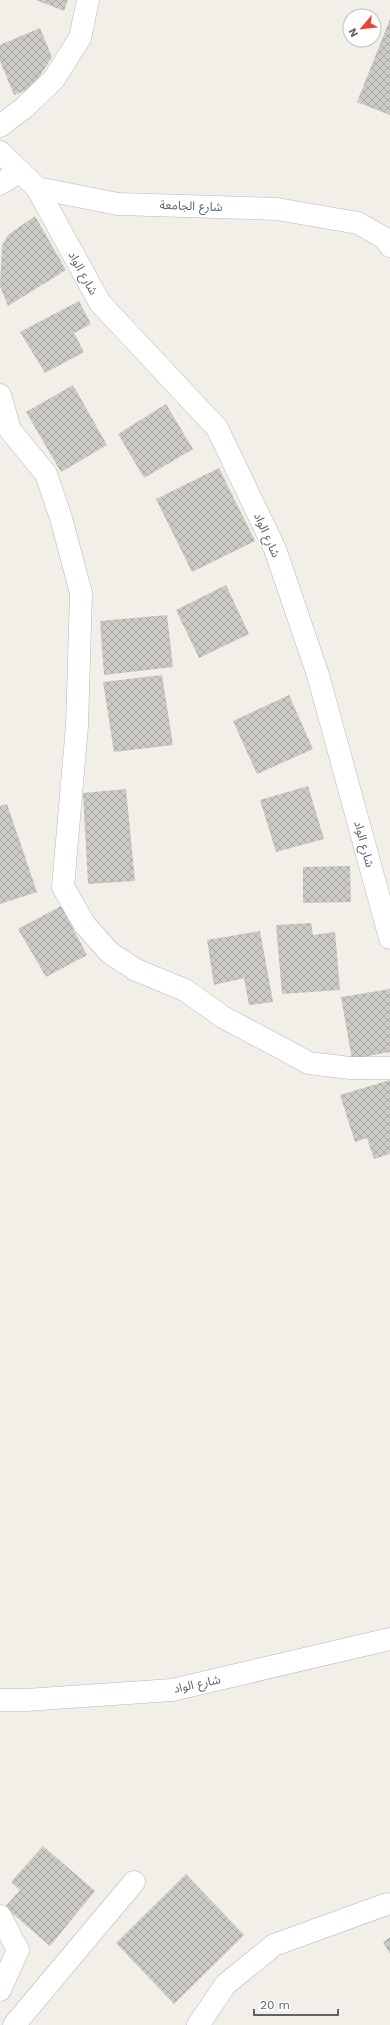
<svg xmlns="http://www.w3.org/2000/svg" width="390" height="2025" font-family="'Work Sans','Noto Sans Arabic',sans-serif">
	<defs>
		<pattern id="building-cross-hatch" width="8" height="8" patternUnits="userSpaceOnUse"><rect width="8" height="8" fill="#cccac5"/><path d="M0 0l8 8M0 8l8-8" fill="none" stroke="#a9a8a4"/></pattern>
	</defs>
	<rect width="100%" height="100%" fill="#f1efe8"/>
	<path fill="url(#building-cross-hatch)" d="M36,0H68L64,11Z
		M390,19V115L357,102Z
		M40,28L52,57L32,88L14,95L0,61V45Z
		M35,216L66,270L8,306L0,286L2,246L8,235Z
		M79,301L91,324L74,333L84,352L45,373L20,332Z
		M73,385L107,445L61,472L26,412Z
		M166,404L193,449L144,478L118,434Z
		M219,468L255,541L192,572L156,499Z
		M226,585L249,634L199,658L176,610Z
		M167,615L173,667L104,675L100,621Z
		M162,675L173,745L114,752L103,682Z
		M289,695L313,749L257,774L233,721Z
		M308,786L324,839L276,852L260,800Z
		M126,789L135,881L88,884L83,793Z
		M7,804L37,892L0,904V806Z
		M350,866L351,902L303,903V867Z
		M61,906L87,955L46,977L18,929Z
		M311,923L313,935L335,932L340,990L282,994L276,925Z
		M260,931L273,1002L249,1005L244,978L214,985L207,940Z
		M390,989V1052L352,1059L341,997Z
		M390,1080V1154L374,1159L367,1138L355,1142L340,1095Z
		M43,1846L95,1891L50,1946L5,1907L20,1890L11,1882Z
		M186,1874L244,1935L174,2004L116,1943Z
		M390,1937V1954L383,1942Z"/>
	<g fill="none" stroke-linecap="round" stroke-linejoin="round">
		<defs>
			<path id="street" d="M0,126L25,107L54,79L80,38L88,0
				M0,184L19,172
				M37,188L100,303L217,428L275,549L318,675L390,938
				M0,395L10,430L46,474L61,518L81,593L77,726L63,887L85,925L110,953L136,970L185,990L223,1017L309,1063L350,1068H390
				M0,1700H26L172,1690L390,1639
				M0,1916L18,1950L0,1990
				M14,2025L134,1882
				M198,2025L226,1984L274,1945L387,1904"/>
			<path id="secondary" d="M0,152L37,188L118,204L277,209L358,223L384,238L390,246"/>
		</defs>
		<use href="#street" stroke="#b5b8bc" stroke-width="23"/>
		<use href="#secondary" stroke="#b6babf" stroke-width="23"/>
		<use href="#street" stroke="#fff" stroke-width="22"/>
		<use href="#secondary" stroke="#fff" stroke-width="22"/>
	</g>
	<g text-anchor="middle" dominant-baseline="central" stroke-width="3.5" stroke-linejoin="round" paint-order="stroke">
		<g font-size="12" fill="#5f6368" stroke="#fff">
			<text transform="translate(191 206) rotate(2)">شارع الجامعة</text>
			<text transform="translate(83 273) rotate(61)">شارع الواد</text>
			<text transform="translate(267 535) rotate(66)">شارع الواد</text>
			<text transform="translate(364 844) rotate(75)">شارع الواد</text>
			<text transform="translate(197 1684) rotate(-12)">شارع الواد</text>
		</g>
	</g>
	<g transform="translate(362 28) rotate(242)"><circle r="19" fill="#ffffff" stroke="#bfc1c3"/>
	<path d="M0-3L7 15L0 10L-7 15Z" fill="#ea4335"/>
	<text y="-6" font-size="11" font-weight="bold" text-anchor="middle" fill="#5f6368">N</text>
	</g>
	<path d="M254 2009v6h84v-6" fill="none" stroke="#5f6368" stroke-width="2"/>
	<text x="260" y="2009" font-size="12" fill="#5f6368" stroke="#ffffff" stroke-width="3" paint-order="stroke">20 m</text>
</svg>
